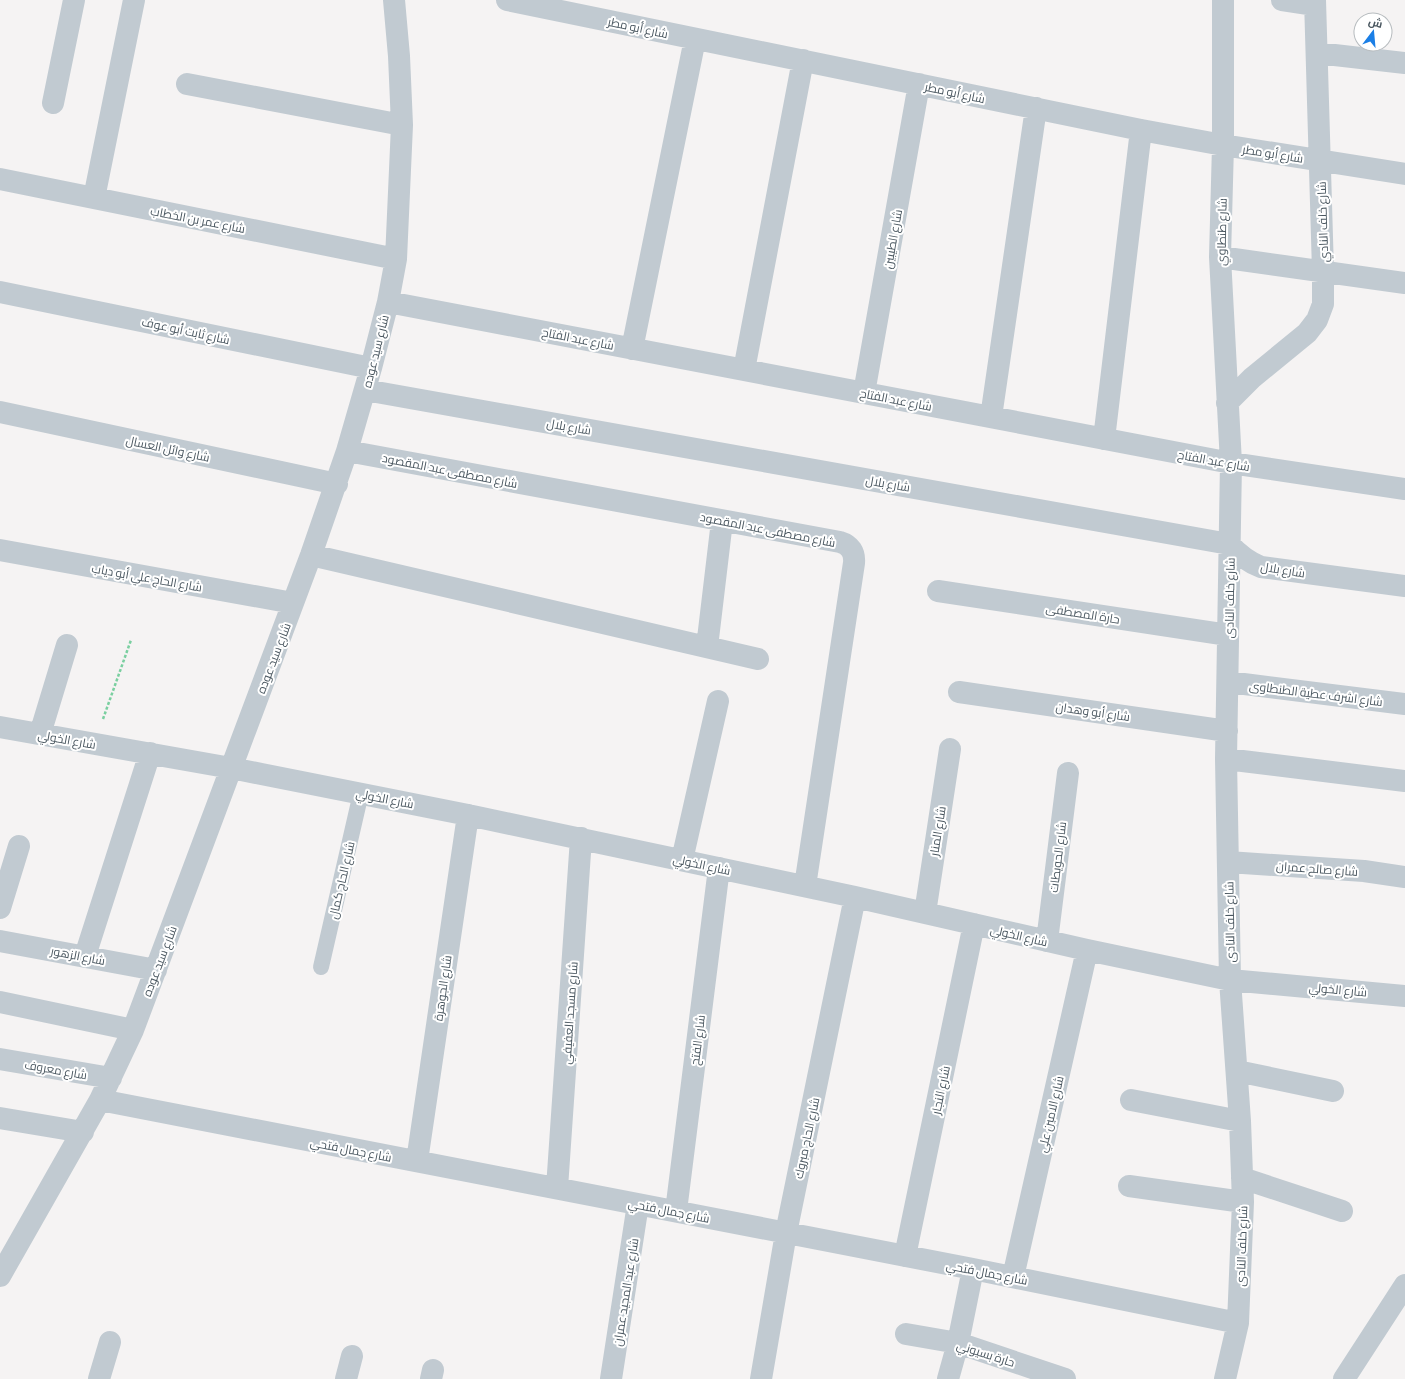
<svg xmlns="http://www.w3.org/2000/svg" width="1405" height="1379" font-family="Commissioner,Cairo,sans-serif">
	<rect width="100%" height="100%" fill="#f5f3f3"/>
	<g fill="none" stroke-linecap="round" stroke-linejoin="round">
		<path stroke="#7acfa0" stroke-width="2.5" stroke-dasharray="3 2" stroke-linecap="butt" d="M103,719L131,640"/>
		<path stroke="#c1cad1" stroke-width="16" d="M321,967L361,793"/>
		<path stroke="#c1cad1" stroke-width="22" d="M507,0L1141,130L1223,145L1405,174
			M1223,0V145L1220,257L1231,463L1226,759L1230,980L1240,1121L1243,1202L1238,1323L1225,1379
			M1282,0L1315,5
			M1317,53L1405,63
			M187,84L402,125
			M53,103L74,0
			M0,179L396,259
			M94,198L134,0
			M1220,257L1405,283
			M0,292L371,368
			M388,302L1231,463L1405,489
			M632,349L695,39
			M744,370L803,60
			M365,390L1229,544C1239,555 1248,562 1261,567L1405,586
			M864,393L919,84
			M1227,403L1252,378L1307,333L1317,320L1323,304V271L1315,0
			M0,412L337,484
			M991,417L1036,108
			M1104,439L1141,130
			M347,451L840,542C850,545 855,552 854,563L805,886
			M0,550L293,603
			M311,555L758,659
			M938,591L1228,635
			M707,647L722,521
			M1228,682L1405,704
			M959,692L1227,731
			M0,727L231,768L468,815L855,897L1087,950L1230,980L1405,996
			M40,734L67,645
			M1226,759L1405,781
			M682,860L718,701
			M1228,862L1364,871L1405,877
			M0,908L19,846
			M925,913L950,749
			M0,941L156,970
			M1047,941L1068,773
			M85,956L150,753
			M0,1002L133,1030
			M0,1059L111,1078
			M1237,1071L1333,1091
			M100,1100L973,1269L1238,1323
			M1131,1100L1240,1121
			M0,1118L83,1132
			M417,1161L468,815
			M1242,1178L1342,1211
			M1129,1186L1243,1202
			M557,1188L581,838
			M676,1211L719,868
			M905,1256L974,924
			M0,1276L100,1100L133,1030L311,555L347,451L371,368L388,302L396,259L402,125L399,56L394,0
			M1013,1277L1087,950
			M906,1334L958,1343L1065,1379
			M99,1379L110,1342
			M346,1379L352,1356
			M431,1379L433,1370
			M611,1379L638,1204
			M761,1379L786,1233L855,897
			M948,1379L958,1343L973,1269"/>
		<path stroke="#c1cad1" stroke-width="22" d="M1344,1379L1405,1285"/>
	</g>
	<g text-anchor="middle" dominant-baseline="central" stroke-width="4" stroke-linejoin="round" paint-order="stroke">
		<g font-size="12" fill="#4a5760" stroke="#fff">
			<text transform="translate(638 27) rotate(12)">شارع أبو مطر</text>
			<text transform="translate(955 92) rotate(12)">شارع أبو مطر</text>
			<text transform="translate(1273 153) rotate(9)">شارع أبو مطر</text>
			<text transform="translate(198 219) rotate(11)">شارع عمر بن الخطاب</text>
			<text transform="translate(1322 222) rotate(-92)">شارع خلف النادي</text>
			<text transform="translate(1221 232) rotate(-89)">شارع طنطاوي</text>
			<text transform="translate(892 239) rotate(-80)">شارع الطيبين</text>
			<text transform="translate(186 330) rotate(12)">شارع ثابت أبو عوف</text>
			<text transform="translate(578 338) rotate(11)">شارع عبد الفتاح</text>
			<text transform="translate(375 351) rotate(-76)">شارع سيد عوده</text>
			<text transform="translate(896 399) rotate(11)">شارع عبد الفتاح</text>
			<text transform="translate(569 426) rotate(10)">شارع بلال</text>
			<text transform="translate(168 448) rotate(12)">شارع وائل العسال</text>
			<text transform="translate(1214 460) rotate(10)">شارع عبد الفتاح</text>
			<text transform="translate(450 470) rotate(11)">شارع مصطفى عبد المقصود</text>
			<text transform="translate(888 483) rotate(10)">شارع بلال</text>
			<text transform="translate(768 529) rotate(11)">شارع مصطفى عبد المقصود</text>
			<text transform="translate(1283 569) rotate(9)">شارع بلال</text>
			<text transform="translate(147 577) rotate(10)">شارع الحاج علي أبو دياب</text>
			<text transform="translate(1229 598) rotate(-89)">شارع خلف النادى</text>
			<text transform="translate(1083 613) rotate(9)">حارة المصطفى</text>
			<text transform="translate(273 658) rotate(-69)">شارع سيد عوده</text>
			<text transform="translate(1316 693) rotate(7)">شارع اشرف عطية الطنطاوى</text>
			<text transform="translate(1093 711) rotate(8)">شارع أبو وهدان</text>
			<text transform="translate(67 739) rotate(10)">شارع الخولي</text>
			<text transform="translate(385 798) rotate(11)">شارع الخولي</text>
			<text transform="translate(937 831) rotate(-81)">شارع المنار</text>
			<text transform="translate(1057 857) rotate(-83)">شارع الحويطات</text>
			<text transform="translate(702 864) rotate(12)">شارع الخولي</text>
			<text transform="translate(1317 868) rotate(4)">شارع صالح عمران</text>
			<text transform="translate(341 880) rotate(-77)">شارع الحاج كمال</text>
			<text transform="translate(1229 922) rotate(-91)">شارع خلف النادى</text>
			<text transform="translate(1019 935) rotate(13)">شارع الخولي</text>
			<text transform="translate(78 955) rotate(11)">شارع الزهور</text>
			<text transform="translate(159 961) rotate(-69)">شارع سيد عوده</text>
			<text transform="translate(442 988) rotate(-82)">شارع الجوهرة</text>
			<text transform="translate(1338 989) rotate(5)">شارع الخولي</text>
			<text transform="translate(569 1013) rotate(-86)">شارع مسجد العفيفي</text>
			<text transform="translate(697 1040) rotate(-83)">شارع الفتح</text>
			<text transform="translate(56 1069) rotate(10)">شارع معروف</text>
			<text transform="translate(940 1090) rotate(-78)">شارع النجار</text>
			<text transform="translate(1050 1114) rotate(-77)">شارع الامين علي</text>
			<text transform="translate(806 1138) rotate(-78)">شارع الحاج مبروك</text>
			<text transform="translate(351 1149) rotate(11)">شارع جمال فتحي</text>
			<text transform="translate(669 1210) rotate(11)">شارع جمال فتحي</text>
			<text transform="translate(1241 1246) rotate(-88)">شارع خلف النادى</text>
			<text transform="translate(987 1272) rotate(11)">شارع جمال فتحي</text>
			<text transform="translate(625 1292) rotate(-81)">شارع عبد المجيد عمران</text>
			<text transform="translate(986 1353) rotate(18)">حارة بسيوني</text>
		</g>
	</g>
	<g transform="translate(1373 32) rotate(16)"><circle r="19" fill="#ffffff" stroke="#b7bcbf"/>
	<path d="M0-3L7 15L0 10L-7 15Z" fill="#1b7fe6"/>
	<text y="-6" font-size="11" font-weight="bold" text-anchor="middle" fill="#4a5760">ش</text>
	</g>
</svg>
